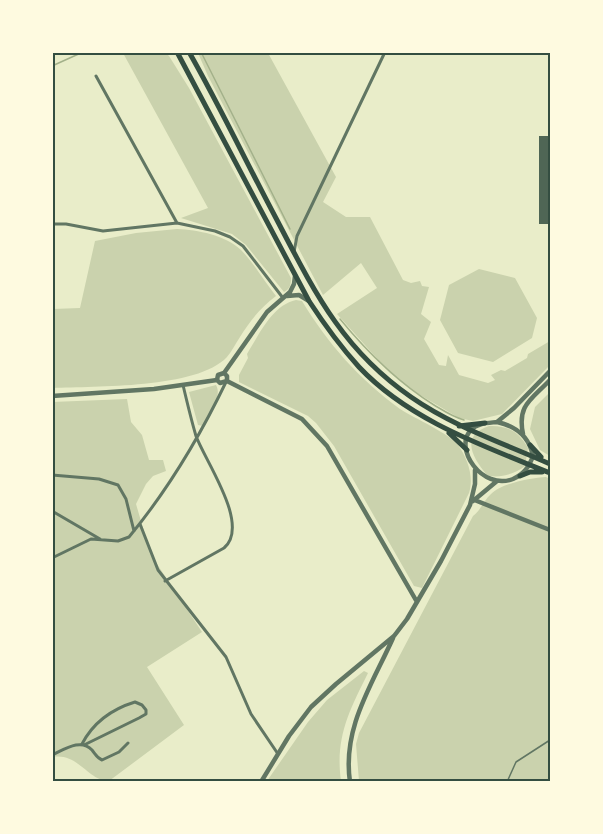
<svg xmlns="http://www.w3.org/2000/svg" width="603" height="834" font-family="'Fira Sans',sans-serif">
	<rect width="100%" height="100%" fill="#e9edc9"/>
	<path fill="#cad2ad" d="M123,53H166L169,56L189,88L291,278C291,285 290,289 284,292L246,245L232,234L181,218L208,208Z
		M198,53H268L336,177L323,202L346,217H370L403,280L411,283L420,281L422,286L429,287L421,314L431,322L424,339L439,365L446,366L448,355L459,375L488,383L495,380L491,375L501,370L505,371L527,358L528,354L550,341V365L502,414L473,421L459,418L415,392L390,373L337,314L377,288L361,263L323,295L208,76Z
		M177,229C198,230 225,235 241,250C254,263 264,281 276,296C260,308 250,321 240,337C236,343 232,351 227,357C197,389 95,386 53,388V309L80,308L95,241L136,233Z
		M479,269L515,278L537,318L532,338L493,362L458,353L440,320L449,285Z
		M296,300L302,301C328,344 359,379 400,409C414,418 450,434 458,445C468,459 474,477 469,493L422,588L414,586L334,446L316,423L308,416L239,382V375L248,358L247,354C259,335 272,305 296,300Z
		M216,385C223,397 208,415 203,426L198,425L189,392Z
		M550,392V456L540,450L530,429L535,407Z
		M127,399L131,422L142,435L149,460H163L166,471L153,476L146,484L136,504L148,545L155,561L202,632L147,667L184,725L109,781C88,781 79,753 53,757L52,402Z
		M489,426C508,425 519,432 528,448L525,466C515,474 498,479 487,475C472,457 460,436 489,426Z
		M546,477L550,479V781H359L356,744L359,733L473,516C481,510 484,500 491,494C502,483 531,478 546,477Z
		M364,671L368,673C349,711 335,738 341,781H267L308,722L327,700Z"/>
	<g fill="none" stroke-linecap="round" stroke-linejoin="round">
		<path stroke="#a3b18a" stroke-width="1.5" d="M201,52L290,229
			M52,66L83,52
			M340,319C368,353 397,382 434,405C444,411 453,417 464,420"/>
	</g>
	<path fill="#4f6655" d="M539,136H550V224H539Z"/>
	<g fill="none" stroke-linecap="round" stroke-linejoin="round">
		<path stroke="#617663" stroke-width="1.5" d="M507,782L516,762L550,740"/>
		<path stroke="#617663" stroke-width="3" d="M96,76L177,223
			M52,224H66L103,231L177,223L215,231L230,237L243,246L283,298
			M294,252L297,236L385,52
			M52,475L99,479L118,485L126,499L134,531
			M52,511L100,539
			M140,524L158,570L226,657L251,714L278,754
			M52,558L91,539L118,541L129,537C167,491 200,436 226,382
			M165,581L224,548C251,525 205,461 196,436C191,419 187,402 183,385
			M82,744C93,723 112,709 135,702L142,705L146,710V714L139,718L84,745
			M52,755C65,749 81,738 92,750C96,755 97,758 102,760L119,752L128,743"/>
		<path stroke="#617663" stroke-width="4.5" d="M287,296L299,295L309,301
			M224,373L227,376V381L220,383L217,380L218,375L224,373L267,312L290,292L294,284L295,276
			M227,381L302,419L327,446L417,602
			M52,396L154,389L217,380
			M497,422C516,426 529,436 533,456C529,467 524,474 513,479C482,491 453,448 471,430C477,423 488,423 497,422Z
			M497,422L514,408L550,371
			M523,434C517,405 531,400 550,380
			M472,499L550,530
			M473,501L497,481
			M261,782L289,736L311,707L336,684L394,636L407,619L441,561L470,505L475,484V470
			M350,782C342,728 372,685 393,638"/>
		<path stroke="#344e41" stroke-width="5" d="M177,52L309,301C324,324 340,346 359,367C410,421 484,446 550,473
			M189,52C221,108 248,166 278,222C315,293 343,350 411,397C454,427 503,443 550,464
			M459,426L485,423
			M449,433L467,450
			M530,445L541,457
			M520,476L530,472H542"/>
	</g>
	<rect width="603" height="834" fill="none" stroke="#fefae0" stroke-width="108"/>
	<rect x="54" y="54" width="495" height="726" fill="none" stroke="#344e41" stroke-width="2"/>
</svg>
